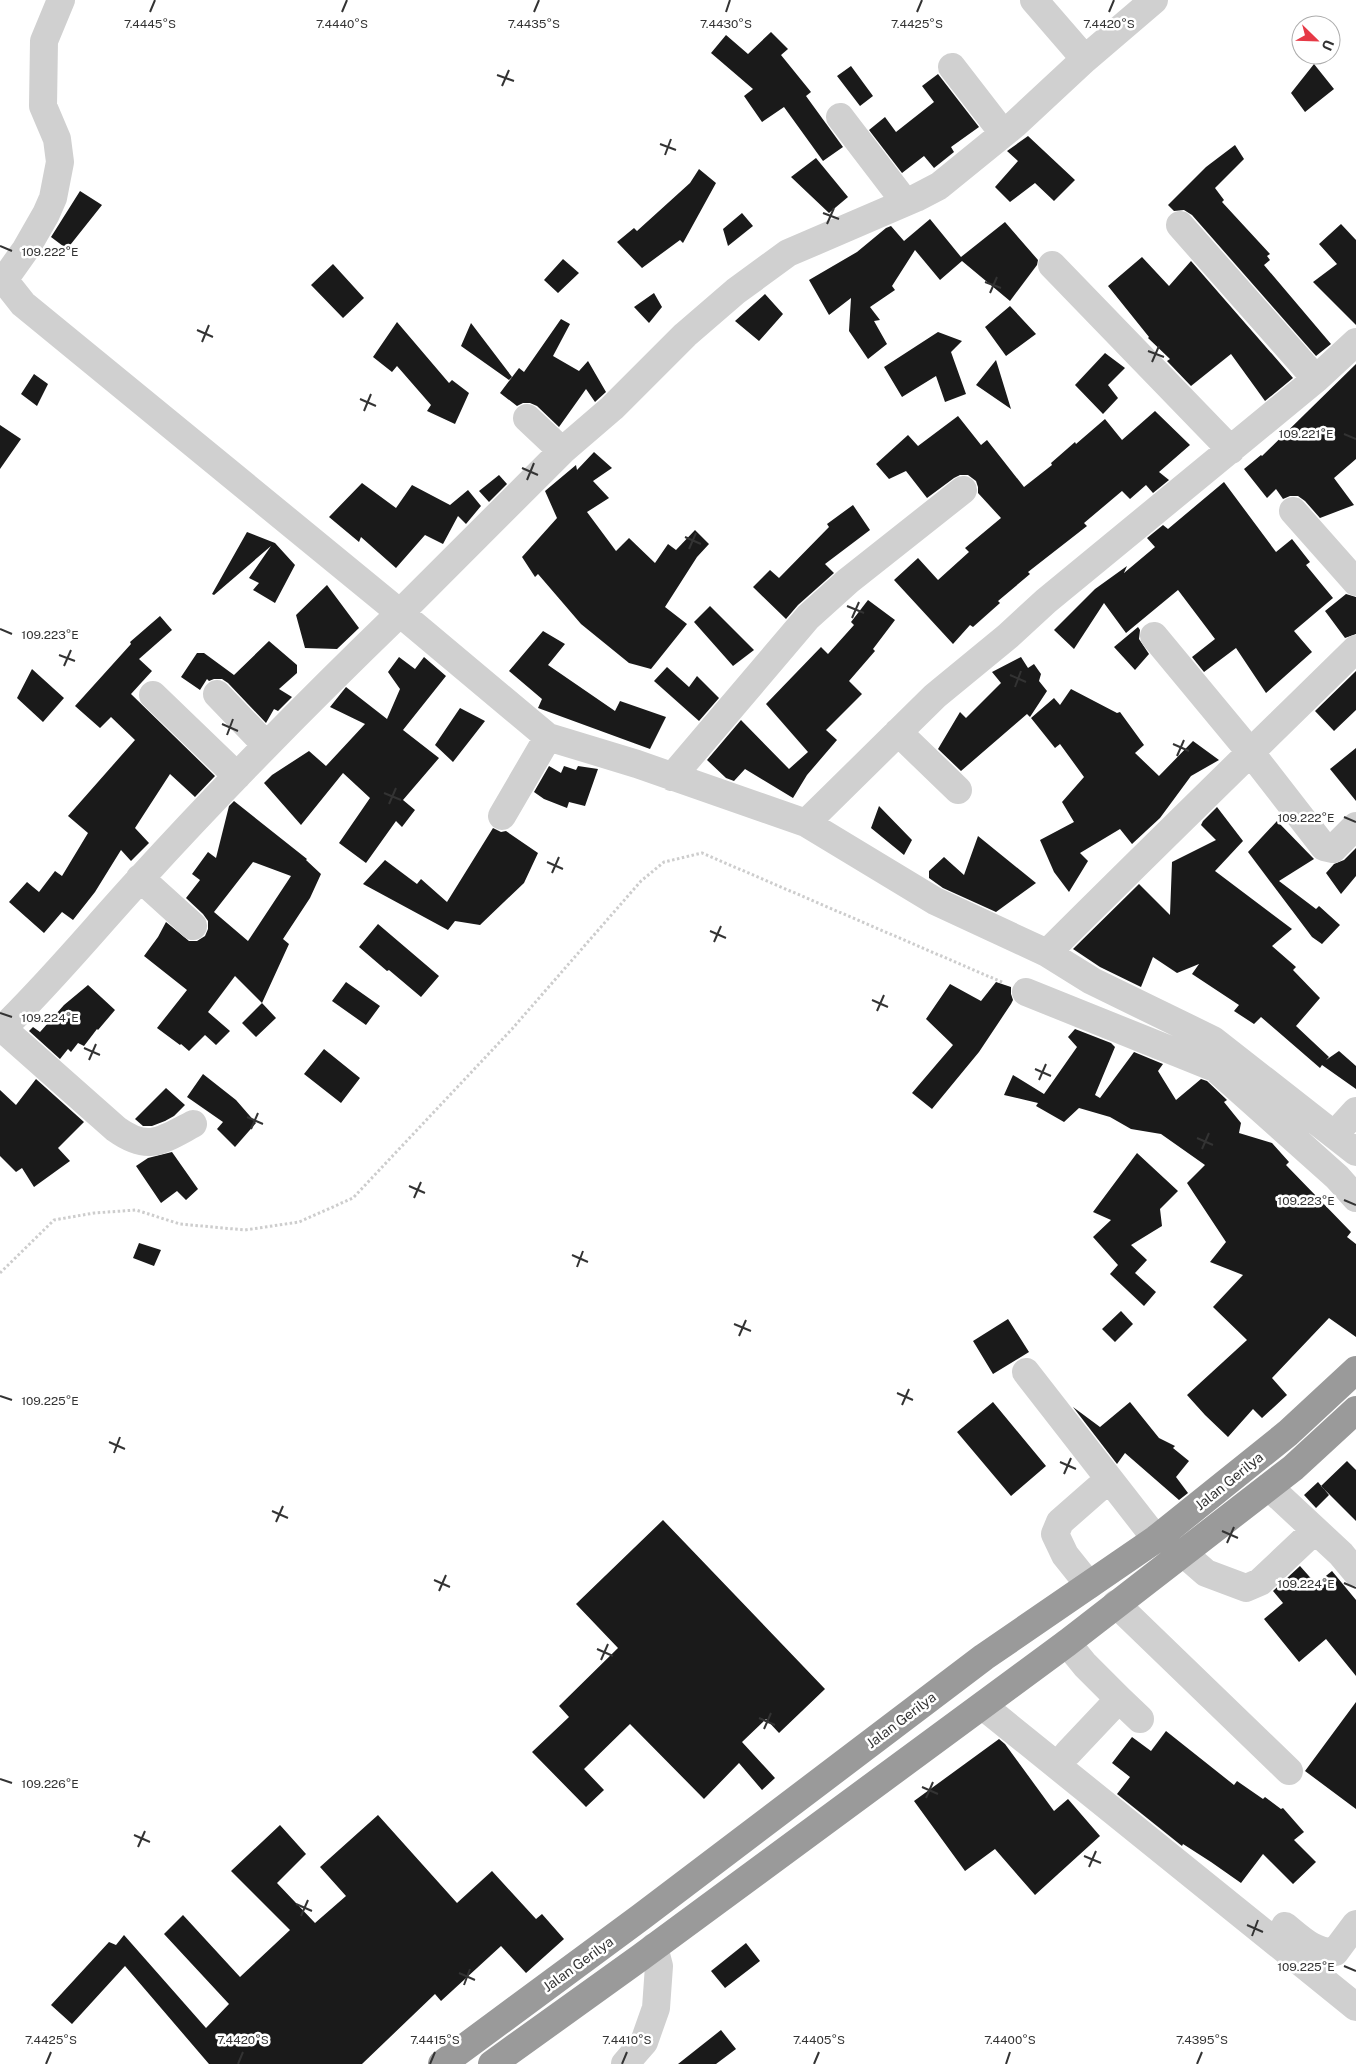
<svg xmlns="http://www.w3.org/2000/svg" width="1356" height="2064" font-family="'Public Sans',sans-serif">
	<rect width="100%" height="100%" fill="#fff"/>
	<path fill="#1a1a1a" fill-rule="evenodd" d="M771,32L788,49L781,55L811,92L806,96L843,147L823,161L784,107L762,122L744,96L753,89L711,53L726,35L748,54Z
		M1314,64L1334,89L1305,112L1291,93Z
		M851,66L873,96L860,106L837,76Z
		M938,74L979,127L951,147L954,152L934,168L924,156L902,173L869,130L885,117L896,132L934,102L922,86Z
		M1028,136L1075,180L1054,201L1035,183L1010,202L995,187L1018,161L1007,151Z
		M1235,145L1244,159L1215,188L1224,200L1222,202L1270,254L1267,256L1270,260L1264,265L1331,344L1316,356L1192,215L1184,210L1174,211L1168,205L1206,167Z
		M816,158L848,197L829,213L791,177Z
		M699,169L716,183L683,243L680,240L642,268L617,242L634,228L637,231L690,183Z
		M80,191L102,205L67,249L51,237Z
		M742,213L753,226L728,246L723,229Z
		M930,219L961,257L1005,222L1038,260L1037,265L1010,301L962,261L940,280L915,250L892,286L895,290L870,307L880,320L874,321L887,344L868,359L849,331L851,298L829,315L809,280L857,252L886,228L891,226L904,241Z
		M1341,224L1356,240V325L1313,282L1337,264L1319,244Z
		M1142,257L1169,286L1191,261L1293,378L1265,401L1231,354L1191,386L1167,361L1170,359L1148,338L1149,337L1108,286Z
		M563,259L579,273L558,293L544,280Z
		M333,264L364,298L343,318L311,285Z
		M654,293L662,307L649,323L634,307Z
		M765,294L783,314L759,341L735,321Z
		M1010,306L1036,334L1006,356L985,327Z
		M561,319L570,324L553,356L579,371L588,361L606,392L595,402L586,389L559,427L537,406L530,403H523L517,406L500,393L519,368L524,372Z
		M397,322L449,383L452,380L469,393L455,424L427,411L431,405L397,366L392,372L373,357Z
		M471,323L512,377L509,380L461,346Z
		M938,332L962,341L951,352L966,394L945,402L936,376L902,397L884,367Z
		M1105,353L1125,368L1108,385L1118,398L1103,414L1075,385Z
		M996,360L1011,409L976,385Z
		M1356,364V459L1334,478L1354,505L1320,518L1305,501L1298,496H1290L1283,499L1276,489L1267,498L1244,469L1261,455L1262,456Z
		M34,374L48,384L37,406L21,394Z
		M1155,411L1190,445L1159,472L1169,480L1153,493L1146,485L1130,499L1122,491L1084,523L1087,526L1028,572L1030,574L998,601L1000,603L973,627L970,625L953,644L894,580L918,558L938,580L969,552L965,548L1001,518L978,493V487L976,481L968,475H960L954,478L927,498L906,471L889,479L876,464L908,435L918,446L958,416L981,445L987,440L1024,487L1052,465L1051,463L1075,442L1076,444L1105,419L1122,440Z
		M0,425L21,439L0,469Z
		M594,452L612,468L593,481L609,498L587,512L616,551L629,538L655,563L668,544L676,550L695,530L709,544L697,557L665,607L687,624L651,669L629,663L581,624L538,574L535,577L522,557L557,518L545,491L576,465L577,470Z
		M499,475L507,484L489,502L479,491Z
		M1224,482L1276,552L1292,539L1310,562L1306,565L1333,598L1294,631L1312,652L1266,693L1236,648L1204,672L1192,657L1215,639L1178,590L1126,633L1104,603L1074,649L1054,630L1095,589L1127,566L1124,573L1155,547L1147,538L1163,525L1168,529Z
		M362,483L396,508L412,485L450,505L468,490L481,506L466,524L458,516L443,544L425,535L396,568L361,537L359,542L329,517Z
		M853,505L870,530L825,564L834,573L798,605L786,619L753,587L770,570L779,578L829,527L827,524Z
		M247,532L275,543L295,565L275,603L253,590L259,583L249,578L271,546L214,595L212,594Z
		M327,585L359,628L337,649L305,648L296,615Z
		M1346,594L1356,597V634L1345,638L1325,611Z
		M868,600L895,620L873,649L875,651L849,681L862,694L826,730L837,740L807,775L793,798L745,769L734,781L726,778L707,760L741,720L789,769L808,752L766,704L821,647L828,654L854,625L851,622Z
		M710,606L754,650L733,666L694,622Z
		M160,616L172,630L139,659L152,671L131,694L215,776L195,797L170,774L135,828L149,843L131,861L121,850L95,892L73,920L62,912L44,933L9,902L27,882L39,892L55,871L62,876L88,833L68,816L135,740L111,717L100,728L75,706L131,644L130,642Z
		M1138,627L1140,630L1139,639L1149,654L1135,670L1114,647Z
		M543,631L565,644L548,665L615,711L620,701L666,717L650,749L538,708L542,699L509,671Z
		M269,641L297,665V673L279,689L292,697L278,711L274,709L266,723L228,683L222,679H214L209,681L207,679L200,690L181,677L197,653H204L234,675Z
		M399,657L415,669L424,657L446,676L403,730L439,758L403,800L415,810L402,827L396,821L366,863L339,843L370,798L343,773L301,825L264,783L272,775L309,751L326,766L365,724L330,707L346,687L387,719L400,689L388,672Z
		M1021,657L1028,668L1034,664L1041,674L1039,681L1047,691L1030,717L1027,714L961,771L938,749L960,712L966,718L1001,683L992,672Z
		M667,667L689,687L697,676L719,698L699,721L654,681Z
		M32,669L64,698L43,722L17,698Z
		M1356,671V710L1334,731L1315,711Z
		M1071,689L1117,713L1120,712L1144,745L1135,753L1159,776L1193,741L1219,760L1191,776L1160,818L1132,844L1120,829L1080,853L1088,861L1069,892L1054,872L1040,840L1074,822L1062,802L1084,777L1060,744L1055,748L1031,718L1054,698L1060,705Z
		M460,708L485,721L453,762L435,745Z
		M1356,748V801L1330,769Z
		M549,766L561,773L564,766L576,770L578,766L598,769L585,806L569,802L567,808L544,799L534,792Z
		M234,801L307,859L306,860L321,874L310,898L283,939L289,944L262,1003L235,976L208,1012L230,1031L216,1045L205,1035L189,1051L181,1044L180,1045L157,1028L187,990L144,956L158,937L166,922L189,941H197L205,936L208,929V921L203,914L186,898L200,880L192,874L208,852L216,858L229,806ZM253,862L291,876L248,941L214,912Z
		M879,806L912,840L904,855L871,828Z
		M1217,807L1243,841L1215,871L1292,929L1272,946L1296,967L1293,970L1320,998L1296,1026L1329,1057L1326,1060L1339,1051L1356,1066V1089L1322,1065L1320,1068L1261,1017L1254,1024L1234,1011L1239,1005L1192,974L1199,964L1177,973L1153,957L1141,987L1100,967L1073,949L1139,884L1170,915L1172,862L1216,840L1201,825L1203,821Z
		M1277,821L1314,859L1279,881L1316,909L1319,906L1340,925L1322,944L1312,937L1248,852Z
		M493,828L501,832L506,831L538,853L524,883L480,925L455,921L448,930L363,884L385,860L417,884L421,879L447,902Z
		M978,836L1036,883L996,912L943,888L929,878V871L944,857L964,875Z
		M1356,848V876L1341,894L1326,873L1334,864L1344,860Z
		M378,924L439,976L421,997L389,970L387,971L359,947Z
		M346,982L380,1006L366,1025L332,1001Z
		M996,982L1011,987V994L1013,1000L1011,1004L979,1052L932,1109L912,1093L953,1045L926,1019L950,984L981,1001Z
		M88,985L115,1010L98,1030L97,1029L84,1046L78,1043L71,1052L68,1049L60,1059L29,1031L33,1027L40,1032L64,1005Z
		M262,1003L276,1018L256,1037L242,1023Z
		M1075,1029L1111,1043L1115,1047L1095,1095L1100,1098L1134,1052L1163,1064L1158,1071L1176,1100L1201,1079L1207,1081L1227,1100L1224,1102L1241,1123L1239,1133L1272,1143L1289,1162L1286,1165L1351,1232L1347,1237L1356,1244V1337L1329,1318L1272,1378L1287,1395L1262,1418L1253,1409L1228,1437L1205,1415L1187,1395L1247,1340L1213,1307L1243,1275L1210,1262L1226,1242L1187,1183L1205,1165L1161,1134L1131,1129L1110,1117L1079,1108L1064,1122L1036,1106L1038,1103L1004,1095L1013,1075L1044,1094L1077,1047L1068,1037Z
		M324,1049L360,1078L341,1103L304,1074Z
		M203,1074L236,1100L256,1123L235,1147L217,1129L223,1122L187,1097Z
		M36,1079L84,1122L58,1148L70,1161L34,1187L22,1168L16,1172L0,1156V1090L16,1105Z
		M166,1088L185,1105L174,1116L165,1121L152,1126H143L135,1119Z
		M172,1152L198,1189L186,1200L177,1191L161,1203L136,1166L148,1158Z
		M1137,1153L1178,1191L1160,1209L1162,1226L1131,1245L1147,1260L1135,1273L1156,1292L1144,1306L1110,1274L1118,1265L1093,1237L1111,1220L1093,1212Z
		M139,1243L161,1250L154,1266L133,1258Z
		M1121,1311L1133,1324L1115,1342L1102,1329Z
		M1008,1319L1029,1352L993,1374L973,1341Z
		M993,1402L1046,1466L1011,1496L957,1432Z
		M1130,1402L1159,1438L1175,1446L1173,1448L1189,1461L1176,1477L1188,1493L1179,1500L1125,1453L1117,1464L1073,1407L1100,1427Z
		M1347,1461L1356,1470V1521L1321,1486Z
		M1318,1482L1329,1495L1316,1508L1304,1495Z
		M663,1520L825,1689L779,1733L766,1719L742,1742L775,1778L762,1790L739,1763L704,1799L630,1724L584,1769L604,1790L586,1807L532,1752L569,1717L559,1706L618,1648L576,1604Z
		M1300,1566L1316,1584L1332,1571L1356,1600V1676L1326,1639L1299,1662L1264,1619L1283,1603L1273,1591Z
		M1356,1702V1809L1305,1771Z
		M1166,1731L1234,1785L1237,1781L1263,1799L1265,1797L1281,1809L1283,1808L1304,1832L1294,1840L1316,1862L1293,1884L1263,1854L1241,1883L1211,1862L1183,1844L1182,1846L1117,1794L1130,1777L1112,1763L1132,1737L1151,1751Z
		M999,1739L1005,1744L1054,1811L1068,1799L1100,1836L1035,1895L995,1849L965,1871L914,1801Z
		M378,1815L457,1903L492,1871L536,1919L542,1914L564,1939L526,1973L501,1946L441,2001L435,1994L362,2064H209L125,1966L72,2024L51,2005L109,1942L116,1945L124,1935L206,2028L229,2004L164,1934L183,1915L240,1977L290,1930L231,1871L280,1825L306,1854L277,1883L315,1923L346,1896L320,1867Z
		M746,1943L760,1961L725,1988L711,1971Z
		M721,2030L736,2049L716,2064H678Z"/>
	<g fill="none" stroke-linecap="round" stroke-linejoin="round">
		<path stroke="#cdcdcd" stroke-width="3" stroke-dasharray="2.5 2.5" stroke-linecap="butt" d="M0,1273L54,1220L94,1213L136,1210L180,1224L245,1230L299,1222L353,1198L512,1029L641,881L664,862L702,853L1004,983"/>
		<path stroke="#d0d0d0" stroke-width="28" d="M61,0L44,41L43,106L57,139L60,162L53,198L46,214L26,249L4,280L23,304L400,613L562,451L612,408L685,335L736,291L788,253L916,198L939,186L1014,125L1085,59L1154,0
			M1034,0L1085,59
			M952,67L1003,133
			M840,117L905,202
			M1180,225L1316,379
			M1052,265L1231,450
			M527,418L562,451
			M1293,511L1356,582
			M1154,636L1251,753L1324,847L1333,849L1356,826
			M217,694L266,745
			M153,695L237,776
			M898,732L958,790
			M672,777L808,617L848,581L963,490
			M502,816L548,737
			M806,823L935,696L1008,636L1046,601L1316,379L1356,342
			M140,878L193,926
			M1047,953C1149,851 1253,750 1356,649
			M1026,992L1215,1068L1337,1177L1356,1198
			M3,1029L116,1129C148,1152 161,1141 193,1124
			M0,1031C50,983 94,929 141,878C224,787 311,699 400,613L548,737L637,764L806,823L935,901L1047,953L1092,981L1213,1040L1356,1152
			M1335,1134L1356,1111
			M1026,1372L1156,1539
			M1269,1487L1341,1554L1356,1572
			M1183,1553L1206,1573L1246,1588L1260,1582L1314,1531
			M1089,1585L1065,1555L1055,1534L1060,1522L1109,1479
			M1116,1604L1289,1771
			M1067,1643L1085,1665L1119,1699L1068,1753
			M1119,1699L1140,1719
			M983,1706L1356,2007
			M1285,1926C1300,1938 1314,1953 1335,1952L1356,1924
			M625,2064L644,2042L656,2008L659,1966L654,1947"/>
		<path stroke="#9a9a9a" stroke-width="28" d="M442,2064L641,1917L984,1657L1156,1539L1288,1433L1356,1370
			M492,2064L641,1957L1067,1643L1293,1468L1356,1410"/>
	</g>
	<path fill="none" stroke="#333" stroke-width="2" d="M150,12L155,0M342,12L347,0M534,12L539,0M726,12L730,0M917,12L922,0M1109,12L1114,0M497,75L514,81M502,86L509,70M660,144L676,150M665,155L671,139M823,213L839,219M827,224L834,208M0,246L12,251M985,282L1001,288M990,293L997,277M197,330L213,337M202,342L209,325M1148,351L1164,357M1152,362L1159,346M360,399L376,406M364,411L371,394M1344,434L1356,439M522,468L538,475M527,480L534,463M685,537L701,544M689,549L696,533M847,606L864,613M852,618L859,602M0,629L12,634M59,655L75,661M64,666L71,650M1010,675L1026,682M1015,687L1021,671M222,724L238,731M227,735L233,719M1173,744L1189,751M1177,756L1184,740M384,793L401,800M389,804L396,788M1344,817L1356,822M547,862L563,869M552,873L559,857M710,931L726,938M714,942L721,926M872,1000L888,1007M877,1011L884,995M0,1013L12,1017M84,1048L100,1055M89,1060L96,1044M1035,1069L1051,1076M1039,1080L1046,1064M247,1117L263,1124M251,1129L258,1113M1197,1138L1213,1145M1202,1149L1209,1133M409,1186L425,1193M414,1198L421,1182M1344,1200L1356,1205M572,1255L588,1262M577,1267L583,1251M734,1324L751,1331M739,1336L746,1320M897,1393L913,1400M0,1396L12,1400M902,1405L909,1389M109,1442L125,1449M114,1453L120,1437M1060,1462L1076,1469M1064,1474L1071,1458M272,1511L288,1518M276,1522L283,1506M1222,1531L1238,1538M1227,1543L1234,1527M434,1580L450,1587M1344,1583L1356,1588M439,1591L446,1575M597,1649L613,1656M601,1660L608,1644M759,1718L775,1725M764,1729L771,1713M0,1779L12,1783M922,1787L938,1794M926,1798L933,1782M134,1835L150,1842M138,1847L145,1831M1084,1856L1101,1863M1089,1867L1096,1851M296,1904L312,1911M301,1916L308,1900M1247,1925L1263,1932M1252,1936L1258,1920M1344,1966L1356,1971M459,1973L475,1980M464,1985L470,1969M46,2064L51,2052M238,2064L243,2052M430,2064L435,2052M622,2064L627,2052M814,2064L819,2052M1006,2064L1010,2052M1197,2064L1202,2052"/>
	<g text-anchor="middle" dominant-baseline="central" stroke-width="5" stroke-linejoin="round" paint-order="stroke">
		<g font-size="14" fill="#333" stroke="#fff">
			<text transform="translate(1229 1481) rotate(-39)">Jalan Gerilya</text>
			<text transform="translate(901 1720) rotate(-37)">Jalan Gerilya</text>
			<text transform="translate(578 1964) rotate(-36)">Jalan Gerilya</text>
		</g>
	</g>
	<g font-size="12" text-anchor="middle" fill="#333" stroke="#fff" stroke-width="5" stroke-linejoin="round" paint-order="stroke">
		<text x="150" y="28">7.4445°S</text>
		<text x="342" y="28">7.4440°S</text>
		<text x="534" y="28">7.4435°S</text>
		<text x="726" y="28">7.4430°S</text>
		<text x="917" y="28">7.4425°S</text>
		<text x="1109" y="28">7.4420°S</text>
		<text x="50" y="256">109.222°E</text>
		<text x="1306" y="438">109.221°E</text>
		<text x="50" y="639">109.223°E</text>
		<text x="1306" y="822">109.222°E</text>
		<text x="50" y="1022">109.224°E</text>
		<text x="1306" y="1205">109.223°E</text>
		<text x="50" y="1405">109.225°E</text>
		<text x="1306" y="1588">109.224°E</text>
		<text x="50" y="1788">109.226°E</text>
		<text x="1306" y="1971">109.225°E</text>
		<text x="51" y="2044">7.4425°S</text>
		<text x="243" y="2044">7.4420°S</text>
		<text x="435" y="2044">7.4415°S</text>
		<text x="627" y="2044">7.4410°S</text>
		<text x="819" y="2044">7.4405°S</text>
		<text x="1010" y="2044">7.4400°S</text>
		<text x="1202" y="2044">7.4395°S</text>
	</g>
	<g transform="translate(1316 40) rotate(113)"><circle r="24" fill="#ffffff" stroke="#adadad"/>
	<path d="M0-4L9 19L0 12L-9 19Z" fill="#e63946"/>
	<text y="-8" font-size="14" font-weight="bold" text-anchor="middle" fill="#333333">U</text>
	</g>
</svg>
